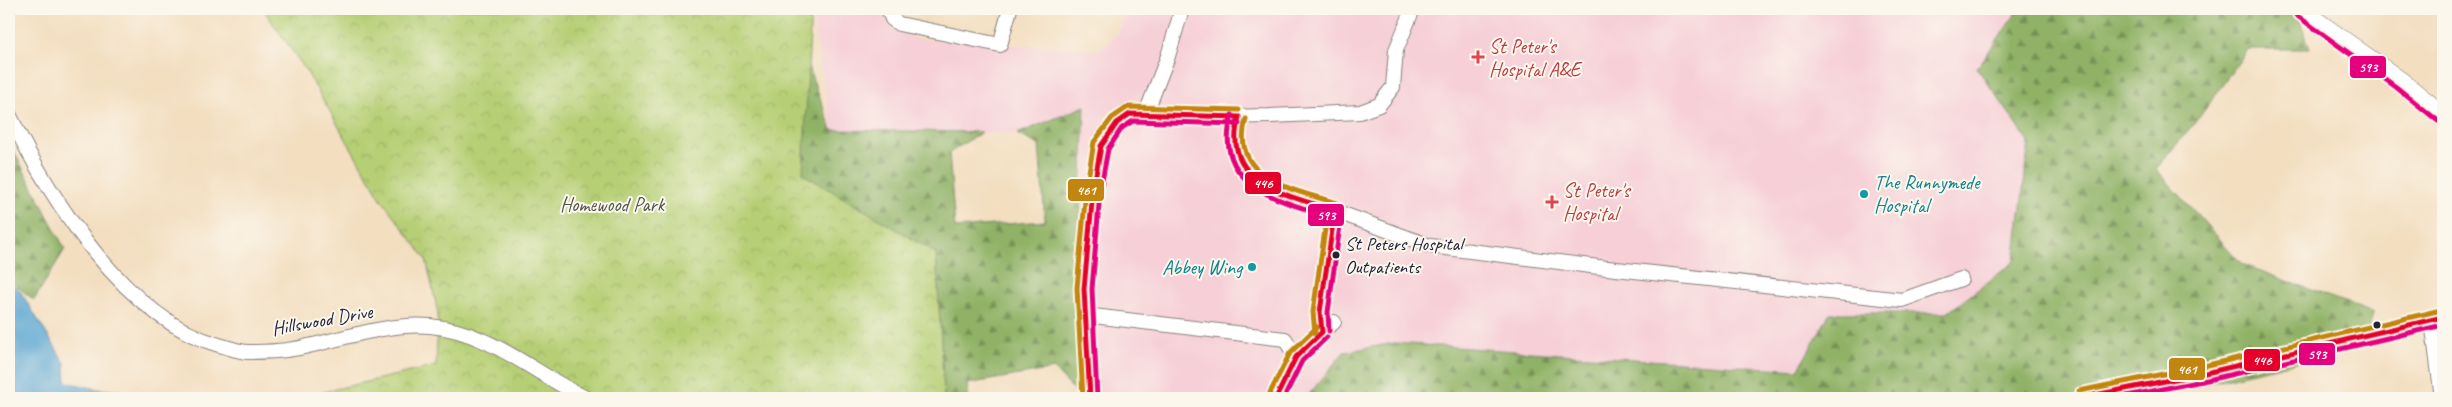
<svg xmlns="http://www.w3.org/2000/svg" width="2452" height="407" font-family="Caveat,sans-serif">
	<defs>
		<pattern id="forest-firs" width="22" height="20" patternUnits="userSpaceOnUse" patternTransform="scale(1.25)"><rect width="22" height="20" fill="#90b266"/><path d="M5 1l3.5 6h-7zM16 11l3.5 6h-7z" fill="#759055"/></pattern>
		<pattern id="park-crowns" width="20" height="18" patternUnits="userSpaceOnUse" patternTransform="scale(1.25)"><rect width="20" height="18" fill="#b6cf74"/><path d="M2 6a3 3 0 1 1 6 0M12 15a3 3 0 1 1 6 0" fill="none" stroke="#9cb165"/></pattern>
	</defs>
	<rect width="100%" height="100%" fill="#fbf7ec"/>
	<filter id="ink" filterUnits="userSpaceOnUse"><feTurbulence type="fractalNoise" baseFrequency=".02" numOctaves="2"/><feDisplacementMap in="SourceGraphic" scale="10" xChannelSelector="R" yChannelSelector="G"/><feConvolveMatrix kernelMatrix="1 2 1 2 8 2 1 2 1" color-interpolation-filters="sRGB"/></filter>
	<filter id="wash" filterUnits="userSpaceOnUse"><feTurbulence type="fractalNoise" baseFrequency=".0096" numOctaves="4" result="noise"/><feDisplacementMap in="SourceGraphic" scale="20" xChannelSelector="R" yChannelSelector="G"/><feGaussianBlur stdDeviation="1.12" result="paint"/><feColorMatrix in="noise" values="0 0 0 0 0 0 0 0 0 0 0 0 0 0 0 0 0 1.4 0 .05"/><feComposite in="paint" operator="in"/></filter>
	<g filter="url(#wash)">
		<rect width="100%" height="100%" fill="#f3dec0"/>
		<path fill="#f6cfd7" d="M811,9H883L890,24L917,39L1098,50L1119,33L1124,9H2019L1977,68L2029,142L2014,262L1947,313H1830L1799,370L1394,343L1344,352L1306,398H1081L1085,106L1017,134L832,130Z"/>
		<path fill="url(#forest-firs)" stroke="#596a50" d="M2019,9H2296L2310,49H2248L2201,115L2156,169L2242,264L2373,313L2364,346L2145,398H1306L1344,352L1394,343L1798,370L1830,313H1947L2014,262L2029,142L1977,68Z
			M807,64L832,130L982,132L949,153L955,228L1045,221L1039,145L1017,134L1085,106L1080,222L1081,398L1054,369L967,384L969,398H944L936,253L803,174Z
			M9,142L65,249L34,300L9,280Z"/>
		<path fill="url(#park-crowns)" stroke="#6c7858" d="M263,9H811L803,174L936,253L944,398H321L322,392L436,366L438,313L426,259L381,199L305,69Z"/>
		<path fill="#5aa5d2" stroke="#3e6486" d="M9,282L20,291L65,363L66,382L98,389L194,398H16L9,391Z"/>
	</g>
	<g filter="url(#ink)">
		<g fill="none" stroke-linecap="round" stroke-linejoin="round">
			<defs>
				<path id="minor" d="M888,9L892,19L899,24L1000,45L1010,9
					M1146,113L1168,56L1182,9
					M9,114C49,197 125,319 219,345C228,347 239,352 248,352C266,352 287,351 304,347C345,338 388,323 430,326C490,331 534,374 586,398
					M1239,117L1234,139L1239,161L1253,178L1278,190L1430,246L1607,268L1902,300L1961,279
					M1085,315L1285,339L1296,357
					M2432,321L2442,398
					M1090,398L1084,289L1093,191L1101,146L1117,123L1130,114L1146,113L1219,117L1270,116L1360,112L1379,105L1393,87L1396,50L1413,9
					M1276,398C1285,364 1308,343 1334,322"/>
				<path id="major" d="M2300,9L2401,81L2443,115
					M2080,398L2210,372L2443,317"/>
			</defs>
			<use href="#minor" stroke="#8a807e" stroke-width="16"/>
			<use href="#major" stroke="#8a807e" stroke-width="19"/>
			<use href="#minor" stroke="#fff" stroke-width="14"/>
			<use href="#major" stroke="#fff" stroke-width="18"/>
			<defs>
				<path id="bus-1" d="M1239,117C1220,182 1287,196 1335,210
					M1322,332L1320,312L1335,210
					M1090,398L1084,289L1093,191L1101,146L1117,123L1130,114L1239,117
					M1276,398L1296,357L1322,332
					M2080,398L2210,372L2443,317"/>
				<path id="bus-2" d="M2296,15L2396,87L2438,121
					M1232,115C1211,185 1280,202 1333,217
					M1329,331L1328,312L1342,211
					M1097,398L1092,289L1100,192L1108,149L1122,128L1133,121L1239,124
					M1284,398L1302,361L1327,337
					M2117,398L2212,379L2443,325"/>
				<path id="bus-3" d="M1246,119C1229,179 1294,190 1337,203
					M1315,333L1313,312L1328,209
					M2079,391L2208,365L2441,310
					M1269,395L1290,353L1317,327
					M1083,398L1077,288L1086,190L1094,142L1112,118L1128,107L1239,110"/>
			</defs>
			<use href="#bus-1" stroke="#fbf7ec" stroke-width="9"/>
			<use href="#bus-2" stroke="#fbf7ec" stroke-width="9"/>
			<use href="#bus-3" stroke="#fbf7ec" stroke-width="9"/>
			<use href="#bus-1" stroke="#e4002b" stroke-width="5"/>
			<use href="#bus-2" stroke="#e5007d" stroke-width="5"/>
			<use href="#bus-3" stroke="#c2850f" stroke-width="5"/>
		</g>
	</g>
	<g fill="#e0444e" stroke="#fbf7ec" stroke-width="2">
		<path d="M1475.5 49.5h5v5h5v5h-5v5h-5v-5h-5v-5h5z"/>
		<path d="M1549.5 194.5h5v5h5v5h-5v5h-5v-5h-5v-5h5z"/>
	</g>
	<g fill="#0f9aa8" stroke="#fbf7ec" stroke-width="2">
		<circle cx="1864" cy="194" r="5"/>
		<circle cx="1252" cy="267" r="5"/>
	</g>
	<g fill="#22223b" stroke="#fbf7ec" stroke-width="2">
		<circle cx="1336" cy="255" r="4.5"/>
		<circle cx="2377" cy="325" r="4.5"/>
	</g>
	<g text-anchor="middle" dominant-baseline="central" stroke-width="4" stroke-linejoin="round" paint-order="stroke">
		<g font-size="19" fill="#22223b" stroke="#fbf7ec" text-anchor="start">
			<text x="1345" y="244">St Peters Hospital<tspan x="1345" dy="23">Outpatients</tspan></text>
		</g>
		<g font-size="20" fill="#be3a42" stroke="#fbf7ec" text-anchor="start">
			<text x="1489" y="46">St Peter's<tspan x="1489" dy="23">Hospital A&amp;E</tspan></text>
			<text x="1563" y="190">St Peter's<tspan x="1563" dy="23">Hospital</tspan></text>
		</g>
		<g font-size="20" fill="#0d838f" stroke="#fbf7ec" text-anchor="start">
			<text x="1874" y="182">The Runnymede<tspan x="1874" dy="23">Hospital</tspan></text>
			<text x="1242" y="267" text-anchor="end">Abbey Wing</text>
		</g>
		<g font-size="20" fill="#4e564c" stroke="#fbf7ec">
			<text x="612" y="204">Homewood Park</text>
		</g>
		<g font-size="20" fill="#22223b" stroke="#fbf7ec">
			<text transform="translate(322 320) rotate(-10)">Hillswood Drive</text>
		</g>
	</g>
	<g stroke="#fbf7ec" stroke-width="2">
		<rect x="2349" y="55" width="38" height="24" rx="5" fill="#e5007d"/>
		<rect x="1244" y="171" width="38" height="24" rx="5" fill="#e4002b"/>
		<rect x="1067" y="178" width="38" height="24" rx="5" fill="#c2850f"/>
		<rect x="1307" y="203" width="38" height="24" rx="5" fill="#e5007d"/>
		<rect x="2298" y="342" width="38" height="24" rx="5" fill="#e5007d"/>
		<rect x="2243" y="348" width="38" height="24" rx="5" fill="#e4002b"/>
		<rect x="2168" y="357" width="38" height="24" rx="5" fill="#c2850f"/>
	</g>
	<g font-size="14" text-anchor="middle" font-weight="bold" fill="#fff">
		<text x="2368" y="72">593</text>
		<text x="1263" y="188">446</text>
		<text x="1086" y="195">461</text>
		<text x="1326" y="220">593</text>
		<text x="2317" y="359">593</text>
		<text x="2262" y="365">446</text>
		<text x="2187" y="374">461</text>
	</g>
	<rect width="2452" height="407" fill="none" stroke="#fbf7ec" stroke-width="30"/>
</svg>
